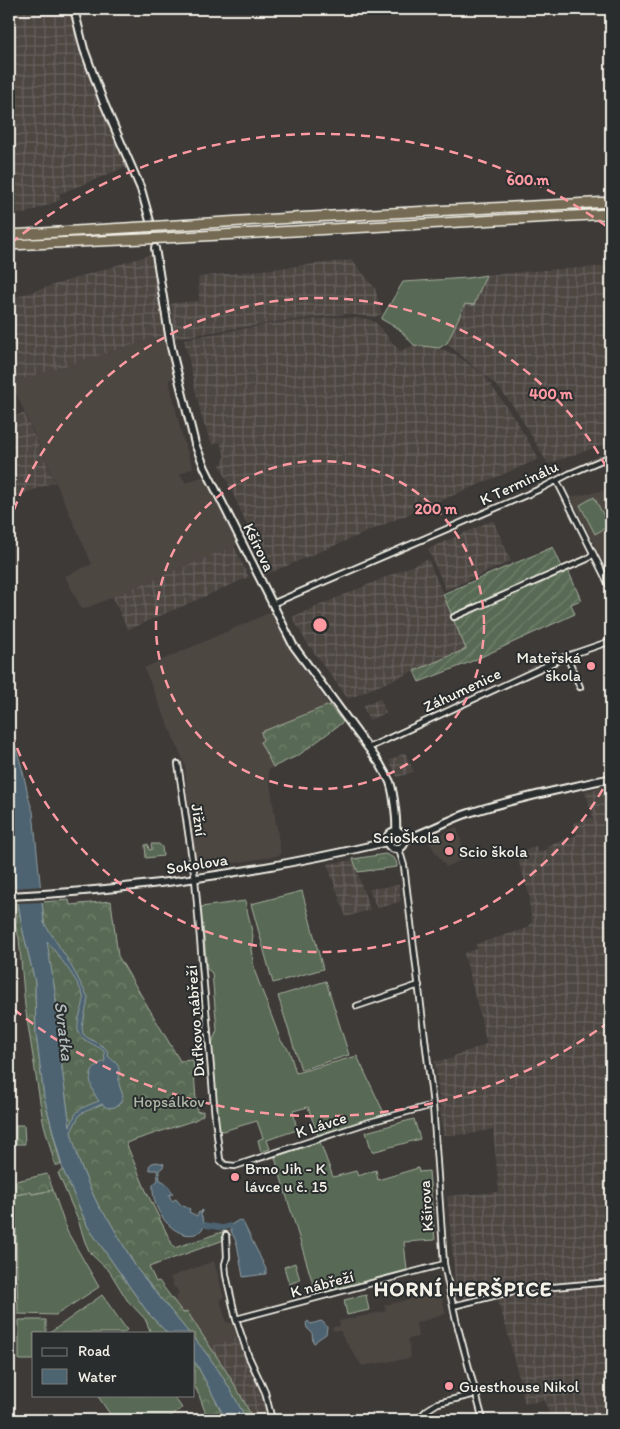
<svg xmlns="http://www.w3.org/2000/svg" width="620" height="1429" font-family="Itim,sans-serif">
	<defs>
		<pattern id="industrial-grid" width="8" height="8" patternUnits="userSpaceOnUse" patternTransform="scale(1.25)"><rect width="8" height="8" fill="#4d4643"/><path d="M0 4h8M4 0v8" fill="none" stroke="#67615e"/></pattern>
		<pattern id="forest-crowns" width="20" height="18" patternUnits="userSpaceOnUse" patternTransform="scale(1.25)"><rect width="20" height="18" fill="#596b54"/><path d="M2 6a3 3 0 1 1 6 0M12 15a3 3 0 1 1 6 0" fill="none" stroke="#71816d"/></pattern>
		<pattern id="garden-furrows" width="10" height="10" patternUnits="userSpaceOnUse" patternTransform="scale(1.25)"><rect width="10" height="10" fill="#596b54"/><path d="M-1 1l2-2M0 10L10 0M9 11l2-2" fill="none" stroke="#71816d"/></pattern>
	</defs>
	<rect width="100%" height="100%" fill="#3d3a38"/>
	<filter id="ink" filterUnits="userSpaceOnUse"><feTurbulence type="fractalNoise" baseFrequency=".02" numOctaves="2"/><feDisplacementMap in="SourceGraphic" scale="10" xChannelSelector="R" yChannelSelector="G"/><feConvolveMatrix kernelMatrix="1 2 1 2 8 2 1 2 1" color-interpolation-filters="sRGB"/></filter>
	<g filter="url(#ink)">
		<path fill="#4d4643" d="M165,335L174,378L169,380L182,436L193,468L180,474L186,483L201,477L205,478L237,545L82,610L65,576L92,564L11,382Z
			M611,489V578L571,497Z
			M271,612L292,652L329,705L261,732L263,741L261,742L273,768L268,770L281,855L211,867L197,869L189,818L185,765L144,668Z
			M457,827L466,858L446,867L427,840Z
			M214,1261L224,1298L220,1299L226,1322L232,1323L237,1337L210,1347L187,1311L183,1313L174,1300L177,1299L176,1296L179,1294L176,1287L174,1288L170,1277Z
			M441,1293L446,1314L416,1323L418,1337L408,1339L411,1358L362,1366L342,1336L341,1331H335L332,1329L333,1327L340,1326L339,1321L386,1311L384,1305Z"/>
		<path fill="url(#industrial-grid)" d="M9,9H71L70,10L80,50L91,83L126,167L59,194L61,200L24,214H9Z
			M149,255H152L165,335L9,383V299Z
			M352,260L375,288L382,314L374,317L345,314L277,322L175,338L171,303L199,301L198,277Z
			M611,266V442L548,464L517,411L499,388L483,374L513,416L539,459L265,575L263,573L270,569L255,528L252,530L250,526L248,527L220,465L222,464L225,457L220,442L212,445L202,419L184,339L277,323L338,317L369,319L376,323L400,351L414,345L439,348L455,354L481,373L447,343L465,303L474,305L486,275L545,270Z
			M24,413L55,482L9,499V418Z
			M493,520L511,561L446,590L428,549Z
			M234,546L249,577L128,630L112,597Z
			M428,559L466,649L348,699L307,643L292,617Z
			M380,698L386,713L369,720L363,706Z
			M405,753L414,772L397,777L389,760Z
			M611,785V1420H550L545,1400L525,1404L508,1334L495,1291L465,1298L458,1296L455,1281L447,1196L499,1192L493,1129L471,1134L443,1135L435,1061L451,1059L456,1055L487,1044L464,953L477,949L476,944L525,929L530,925L532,921L529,903L530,898L516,853L536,846L538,852L548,849L547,846L577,835L573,823L593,817L585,791Z
			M353,860L370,910L346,917L327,864Z
			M399,885L401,901L377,909L369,889Z
			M237,1337L244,1355L264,1399L268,1420H253L234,1384L210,1347Z"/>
		<path fill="#596b54" stroke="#a6ae9e" d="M486,275L474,305L465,304L447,343L439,348L414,345L399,329L381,319L403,282L468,278Z
			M594,497L609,526L595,534L580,505Z
			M148,844L149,850L152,849L151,844H159L162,847L163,856L146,858L145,845Z
			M302,891L323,969L273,983L251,904Z
			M245,901L253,936L251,949L255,972L281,1041L289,1050L296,1073L357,1056L385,1115L318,1136L308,1107L293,1111L297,1130L267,1140L270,1149L261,1152L258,1140L263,1138L257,1121L223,1131L219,1130L212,1043L217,1030L212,973L207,969L201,907Z
			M326,981L349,1055L301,1070L278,996Z
			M414,1119L420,1139L372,1152L366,1132Z
			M320,1142L333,1177L356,1171L358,1176L376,1170L378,1180L418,1168L419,1172L429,1171L435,1240L404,1242L407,1270L316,1294L275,1158L277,1156Z
			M53,1190L67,1231L99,1287L56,1315L18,1314L15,1195L31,1192L32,1194Z
			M9,1220H11L13,1398V1407L10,1410V1406H9Z
			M295,1263L300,1280L289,1284L284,1267Z
			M102,1295L127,1330L123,1333H52L51,1332Z
			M366,1295L369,1310L347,1315L344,1300Z
			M19,1320H46V1333H34V1360H19Z
			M97,1395H173L182,1408L165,1420H114Z"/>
		<path fill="url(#forest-crowns)" stroke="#a6ae9e" d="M329,705L343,722L299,755L273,767L260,742L263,740L261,732Z
			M385,854C393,857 397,859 397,867L358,872L353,859Z
			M69,900L70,905L111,901L118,956L180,1061L193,1060L197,1112L203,1111V1115L195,1120L126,1143L147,1193L174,1248L225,1231L229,1233L231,1235H223L224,1240L149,1267L156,1282L159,1281L183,1313L187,1311C209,1347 236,1381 253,1420H246C233,1391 215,1363 194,1338V1333H189L137,1269L109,1220L99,1207L90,1188L80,1164L72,1141L70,1127L62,1069L60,1035L55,992L46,939L42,902Z
			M15,903H18L22,927L35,982L36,1034L44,1097L61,1165H55L43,1121L25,1006L19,938L15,925L17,919Z
			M16,1125H24L25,1144H16Z
			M63,1170L88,1227L148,1313L167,1333H151L145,1319L127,1300L110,1272L90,1253L85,1242L78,1220L58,1173Z
			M47,1174L53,1190L32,1194L31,1192L15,1195L16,1181Z
			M194,1361L197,1365L226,1420H208L199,1395L194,1385Z"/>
		<path fill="url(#garden-furrows)" stroke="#a6ae9e" d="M553,547L562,567L452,616L443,594Z
			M568,570L581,600L571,604L575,614L468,663L419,682L414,671L466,649L453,619Z"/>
		<path fill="#4d6471" stroke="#909ca1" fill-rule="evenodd" d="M9,728C15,745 21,762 25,781C28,793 28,799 33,811L44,923L68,960L88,997L87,1005L82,1027L83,1034L88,1038L104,1047L107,1050L108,1056L117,1064L119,1068V1084L123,1096L122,1100L119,1104L115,1107L107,1108L102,1104L80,1114L71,1132L80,1164L90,1188L99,1207L109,1220L137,1269L189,1333H167L148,1313L88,1227L63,1170L44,1097L36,1034L35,982L22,927L14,877L9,827ZM47,941C57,954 79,981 83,996C84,1002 83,1006 81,1011C72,1040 83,1037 104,1051L105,1061C85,1069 88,1086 99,1101C92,1104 78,1108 75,1115C73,1119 73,1122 70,1126L62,1069L60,1035L55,992Z
			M157,1162L164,1164L163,1167L159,1170L160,1180C167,1182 169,1187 173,1194L169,1195L172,1201L176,1199L181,1205L190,1209L189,1212L197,1216L199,1212L201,1213L202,1210L201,1215L205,1225C196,1242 176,1234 166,1222C157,1212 152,1197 153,1185L158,1180L157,1170H150L149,1166L152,1163Z
			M239,1220L243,1222L266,1269V1274L243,1277L237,1244L229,1226Z
			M308,1321L311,1324L321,1321L324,1323L327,1327L326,1334L317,1340L315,1343L313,1342L312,1333L307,1328L306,1323Z
			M194,1338C215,1363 233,1391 246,1420H226L197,1365L194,1361Z"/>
		<path fill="#3d3a38" d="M43,886L44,902L16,903L14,888Z"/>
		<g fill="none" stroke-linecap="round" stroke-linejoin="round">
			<path stroke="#4d6471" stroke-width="5.5" d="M205,1225L223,1228L229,1226"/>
			<defs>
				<path id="street" d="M557,481L611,589
					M272,604L540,489L569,474L611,456
					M454,617L587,559L593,554
					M567,656L580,687
					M368,748L567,656L611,641
					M178,764L195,879L215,1117L220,1160L225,1165L235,1166L366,1123L433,1105
					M399,849L404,866L433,1105L444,1264L456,1320L483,1420
					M357,1006L419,985
					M226,1235L227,1257L225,1264L226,1275L236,1319L248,1355L265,1392L272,1420
					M453,1306L518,1290L611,1282
					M236,1319L444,1264
					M417,1420L427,1410L438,1403L476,1394"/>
				<path id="secondary" d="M74,9L84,49L103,101L141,189L150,221
					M155,248L171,347L195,444L205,468L293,645L380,764C383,770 387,776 390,782C394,794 397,820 396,832
					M387 840a9 9 0 1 1 18 0a9 9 0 1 1-18 0Z
					M405,839C427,833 447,820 469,813C515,798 564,789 611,778
					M9,896C136,890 263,871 387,842"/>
				<path id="highway" d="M161,226L292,218L611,202
					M9,235L142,227
					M164,238L611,214
					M9,245L144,239"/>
			</defs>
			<use href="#street" stroke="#f4f1e8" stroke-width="8"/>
			<use href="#secondary" stroke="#f4f1e8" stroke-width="10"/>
			<use href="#highway" stroke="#f4f1e8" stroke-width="12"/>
			<use href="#street" stroke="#2a2d2e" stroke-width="4.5"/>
			<use href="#secondary" stroke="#2a2d2e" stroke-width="6"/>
			<use href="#highway" stroke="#746b52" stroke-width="9"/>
			<defs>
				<path id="highway-bridge" d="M142,227L161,226
					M144,239L164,238"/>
			</defs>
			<use href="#highway-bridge" stroke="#f4f1e8" stroke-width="12" stroke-linecap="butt"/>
			<use href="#highway-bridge" stroke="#746b52" stroke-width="9"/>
		</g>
	</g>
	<g fill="none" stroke="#ff9aa2" stroke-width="2.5" stroke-dasharray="9 6">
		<circle cx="320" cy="625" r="164"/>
		<path d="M610 776A327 327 0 0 1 9 726M9 524A327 327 0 0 1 610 474"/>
		<path d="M609 1022A491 491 0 0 1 11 1007M11 243A491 491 0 0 1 609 228"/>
	</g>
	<g fill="#ff9aa2" stroke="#2a2d2e" stroke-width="2">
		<circle cx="591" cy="666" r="5"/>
		<circle cx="450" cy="837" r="5"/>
		<circle cx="449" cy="851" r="5"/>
		<circle cx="235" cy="1177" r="5"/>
		<circle cx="449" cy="1386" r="5"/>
	</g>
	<g text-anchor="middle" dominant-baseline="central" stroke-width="4" stroke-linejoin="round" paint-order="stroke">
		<g font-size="16" fill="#f4f1e8" stroke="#2a2d2e">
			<text transform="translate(519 483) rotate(-25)">K Terminálu</text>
			<text transform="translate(259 547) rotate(64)">Kšírova</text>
			<text transform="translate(462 690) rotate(-25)">Záhumenice</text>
			<text transform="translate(199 820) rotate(82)">Jižní</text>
			<text transform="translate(197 864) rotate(-9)">Sokolova</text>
			<text transform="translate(195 1021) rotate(-94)">Dufkovo nábřeží</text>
			<text transform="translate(321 1125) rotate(-18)">K Lávce</text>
			<text transform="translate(426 1206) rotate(-94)">Kšírova</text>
			<text transform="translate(322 1284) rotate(-15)">K nábřeží</text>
		</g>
		<g font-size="16" fill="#f4f1e8" stroke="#2a2d2e" text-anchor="start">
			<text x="581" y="657" text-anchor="end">Mateřská<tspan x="581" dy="18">škola</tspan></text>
			<text x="440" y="837" text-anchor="end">ScioŠkola</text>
			<text x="459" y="851">Scio škola</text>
			<text x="245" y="1168">Brno Jih - K<tspan x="245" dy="18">lávce u č. 15</tspan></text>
			<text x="459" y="1386">Guesthouse Nikol</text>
		</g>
		<g font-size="16" fill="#aeb5a5" stroke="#2a2d2e">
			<text x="169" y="1101">Hopsálkov</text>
		</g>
		<g font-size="18" font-style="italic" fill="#b1b9b8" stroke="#2a2d2e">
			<text transform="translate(64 1031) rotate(83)">Svratka</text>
		</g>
		<g font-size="21" font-weight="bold" letter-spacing="1" fill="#f4f1e8" stroke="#2a2d2e">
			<text x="463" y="1288">HORNÍ HERŠPICE</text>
		</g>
	</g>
	<circle cx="320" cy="625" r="8" fill="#ff9aa2" stroke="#2a2d2e" stroke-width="2.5"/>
	<g font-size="15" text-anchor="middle" font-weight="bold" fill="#ff9aa2" stroke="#2a2d2e" stroke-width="4" stroke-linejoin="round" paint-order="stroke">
		<text x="528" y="185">600 m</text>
		<text x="551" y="399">400 m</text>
		<text x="436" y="514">200 m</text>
	</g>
	<rect width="620" height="1429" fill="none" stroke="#2a2d2e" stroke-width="30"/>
	<rect x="15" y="15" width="590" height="1399" fill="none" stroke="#f4f1e8" stroke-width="2" filter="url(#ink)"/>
	<rect x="32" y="1332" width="162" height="65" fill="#2a2d2e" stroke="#7b7b78"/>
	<rect x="42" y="1348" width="25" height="8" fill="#2a2d2e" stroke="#7b7b78"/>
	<text x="78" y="1356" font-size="15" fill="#f4f1e8">Road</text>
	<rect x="42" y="1369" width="25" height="15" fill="#4d6471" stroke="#7b7b78"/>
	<text x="78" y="1382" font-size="15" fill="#f4f1e8">Water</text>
</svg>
